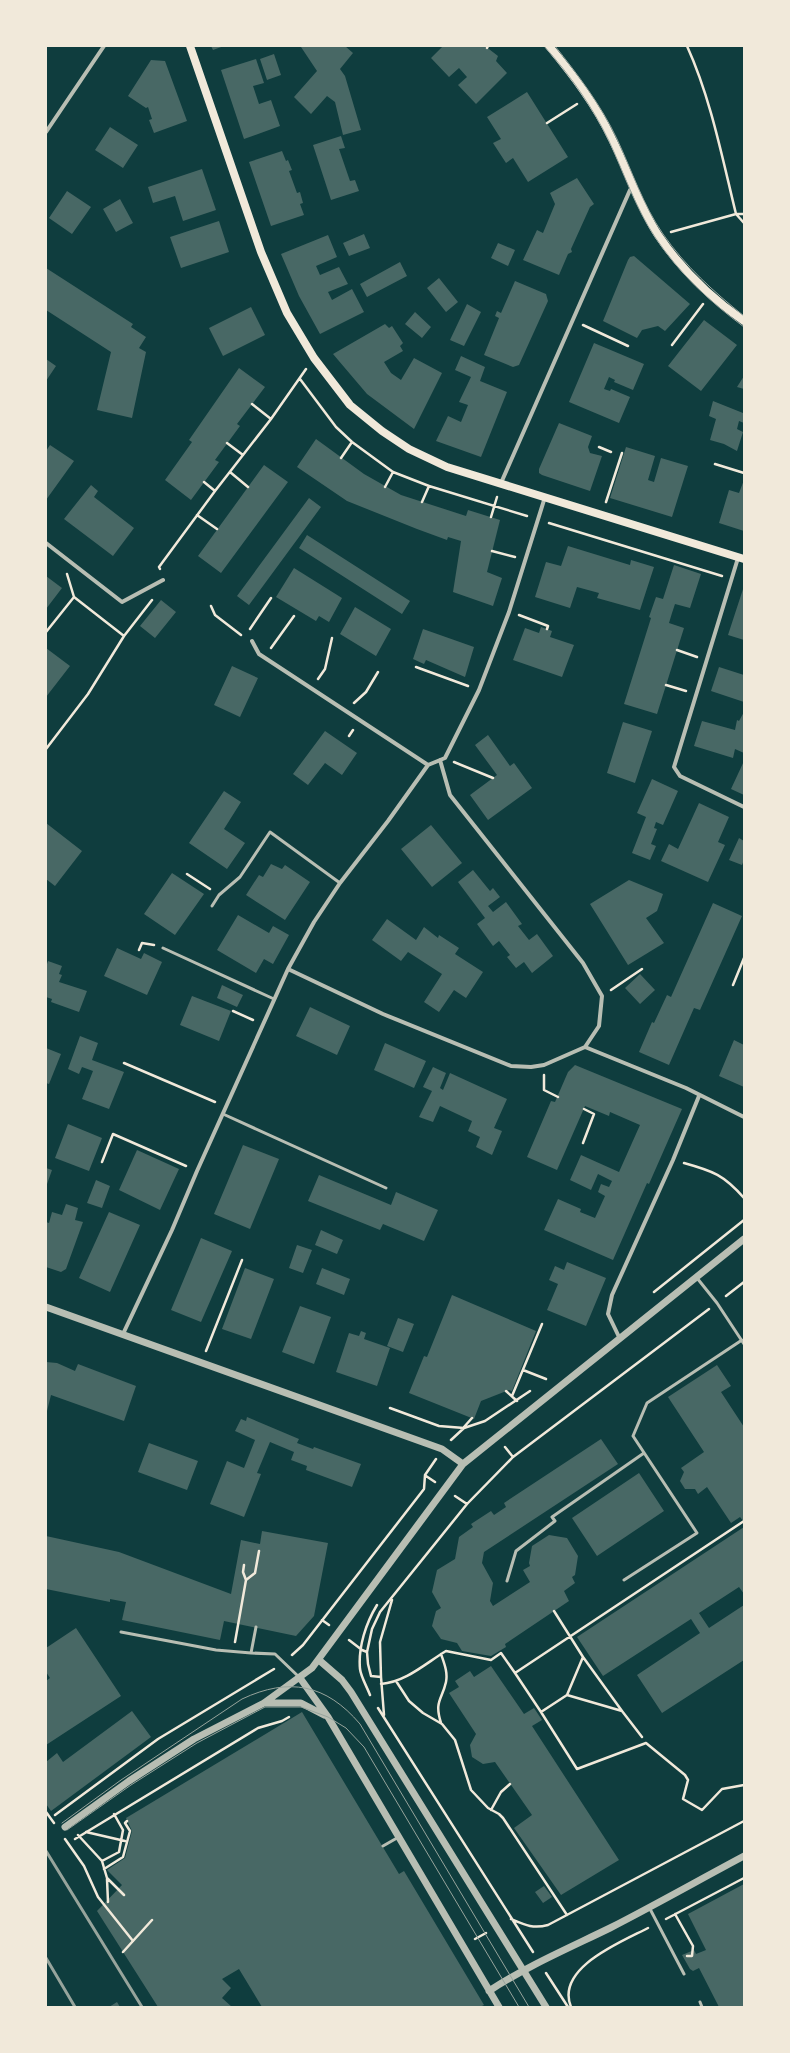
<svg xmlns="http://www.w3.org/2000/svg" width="790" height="2053" font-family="Figtree,sans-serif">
	<rect width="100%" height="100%" fill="#0f3d3e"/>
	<path fill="#486865" d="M211,46H224L213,50Z
		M345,46L353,53L340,69L345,76L361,130L343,135L335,102L327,96L311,114L294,97L317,71L301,47Z
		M443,46H485L498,56L496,61L507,73L476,104L458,85L467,77L459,68L449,77L431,58Z
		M274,54L281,75L267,80L260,59Z
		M256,59L264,83L253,86L259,104L271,100L280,126L244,139L221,70Z
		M151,60L165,61L187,121L154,133L149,120L152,119L148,107L146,108L128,96Z
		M527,92L568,157L528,182L513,158L506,163L493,143L501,139L487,117Z
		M110,127L138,145L123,168L95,150Z
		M341,136L345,148L339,149L350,181L355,180L359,191L331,200L313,145Z
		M282,151L286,161L288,160L292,170L289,171L297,193L300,192L303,203L300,204L304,215L271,226L249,162Z
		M202,169L216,210L183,221L175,196L153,203L148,187Z
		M577,178L594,204L590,207L571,249L572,252L568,254L559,275L523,260L537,230L543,233L555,204L550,193Z
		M67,191L91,207L72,234L49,218Z
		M120,199L133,223L116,232L103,209Z
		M219,221L229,252L181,268L170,237Z
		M364,234L370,248L349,256L343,243Z
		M328,235L337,257L316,266L320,275L339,267L348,284L328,292L332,300L352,289L364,312L320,334L299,296L281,254Z
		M498,243L515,250L508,266L491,258Z
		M634,256L690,304L665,331L658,326L642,330L637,338L603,321L628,260L630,257Z
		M400,262L407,276L367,297L360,284Z
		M46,268L133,324L131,327L146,337L139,348L146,352L132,418L97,410L111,352L46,310Z
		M439,278L458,302L446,312L427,288Z
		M515,281L546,294L548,301L519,365L513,367L484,355L499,318L495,316L497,311L501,313Z
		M467,304L481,312L464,346L450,340Z
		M251,307L265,335L223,356L209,328Z
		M415,312L431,327L422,338L405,324Z
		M704,320L737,345L701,391L668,366Z
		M385,324L389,328L392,326L403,343L400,346L403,351L384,362L391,373L401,380L414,358L442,373L414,429L367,394L333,354Z
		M594,343L644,364L633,390L614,382L615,380L609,377L604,389L610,391L611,389L630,397L619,423L569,402Z
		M461,356L485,367L480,381L507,392L481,457L436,441L448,416L461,422L468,405L459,402L471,377L455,370Z
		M46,359L56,366L46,381Z
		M239,368L265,387L237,424L240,426L215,460L219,462L191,500L165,480L192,442L189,440Z
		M744,376V389L737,387Z
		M713,401L743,413L744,410V423L739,421L737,429L743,432L737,451L724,444L710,440L716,419L709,416Z
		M559,423L592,436L588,447L590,453L602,456L590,491L542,475L539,473V469Z
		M316,439L364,474L401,495L466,516L468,510L500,520L487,572L502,578L493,606L453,592L461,541L448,537L447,540L417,529L347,501L297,467Z
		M50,445L74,461L46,500V451Z
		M626,447L655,456L648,480L654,482L661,458L688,466L672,517L610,498Z
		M264,465L288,482L221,573L198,556Z
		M744,480V531L719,523L729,490L739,493Z
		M91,485L98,491L94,497L134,528L113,556L64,519Z
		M309,498L321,507L249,605L237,596Z
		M307,535L410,601L402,614L299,548Z
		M568,546L630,565L631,560L654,567L640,610L597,598L599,593L577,587L570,608L535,597L546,562L561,566Z
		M674,565L701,574L690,608L675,604L672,613L669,623L684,628L657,714L624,704L651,618L649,617L656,597L663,599Z
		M294,568L342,598L329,622L319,616L316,621L276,597Z
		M46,576L62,588L46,609Z
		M744,586V640L728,635Z
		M161,600L176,612L155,638L140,626Z
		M355,607L391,629L376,656L340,634Z
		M541,627L552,631L550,637L574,645L562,677L513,660L525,628L539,633Z
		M423,629L474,647L465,677L426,660L424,664L413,659Z
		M46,648L70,666L46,697Z
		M232,666L258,678L240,717L214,705Z
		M719,667L744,675V702L711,691Z
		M744,712V753L735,749L733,758L694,746L702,721L735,730L737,720L739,721Z
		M623,722L652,731L635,783L607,773Z
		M325,731L357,753L342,775L325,763L308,785L293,774Z
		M488,735L510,766L514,763L532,788L488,820L470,795L497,775L475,745Z
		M744,761V795L731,789Z
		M652,779L678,791L663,825L656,822L654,828L657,829L651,844L656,846L650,860L632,853L646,817L637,813Z
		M224,791L241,802L224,829L245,843L227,869L189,843Z
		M699,803L729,817L718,842L725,845L708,882L661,861L669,844L678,849Z
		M46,823L82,851L55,886L46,879Z
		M431,825L462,863L432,887L401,849Z
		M739,838L744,841V860L742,865L729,860Z
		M271,864L282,869L285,865L310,882L285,920L246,895L259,875L263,877Z
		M473,870L490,891L493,888L500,897L488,906L493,912L506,902L522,924L518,926L529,940L537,934L553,956L532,973L524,962L516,968L507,957L510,955L499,941L493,946L477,924L485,918L458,882Z
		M172,873L204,894L175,935L144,914Z
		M629,880L663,894L657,911L646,918L664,943L628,965L590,904Z
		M713,903L742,916L700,1010L694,1008L669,1065L639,1052L652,1022L654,1023L667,995L671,997Z
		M238,915L269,933L273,926L289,935L273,964L264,959L256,973L217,950Z
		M387,919L416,940L424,927L438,938L439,935L459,948L455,954L483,972L466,998L454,990L439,1012L424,1002L442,974L408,952L401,961L372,940Z
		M117,948L141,959L144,953L162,962L147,995L104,976Z
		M48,961L62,966L59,974L62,975L59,982L87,991L79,1012L51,1002L52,999L46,997V967Z
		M640,974L655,990L640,1004L625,988Z
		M222,985L243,995L237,1007L217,998Z
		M192,996L231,1011L219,1041L180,1025Z
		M310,1007L350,1026L337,1055L296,1036Z
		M80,1036L98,1043L92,1060L124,1072L109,1109L82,1099L93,1071L82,1067L79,1074L68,1069Z
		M734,1040L744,1045V1087L719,1076Z
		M385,1043L426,1061L414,1088L374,1070Z
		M46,1048L61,1054L49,1084L46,1083Z
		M575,1065L682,1109L649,1184L647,1183L613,1260L544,1230L558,1199L581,1209L580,1212L595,1218L605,1196L598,1192L601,1184L609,1187L612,1181L598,1174L591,1190L570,1180L581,1155L619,1172L640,1125L610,1112L609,1116L585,1106L557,1170L527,1157L551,1101L555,1102L568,1072Z
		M433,1067L446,1073L440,1088L443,1090L450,1073L507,1099L494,1128L502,1131L492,1155L476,1147L480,1137L468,1131L472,1121L440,1106L433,1122L419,1117L432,1091L423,1087Z
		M68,1124L102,1138L89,1171L55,1158Z
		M243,1145L279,1159L250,1229L214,1214Z
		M137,1150L179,1169L160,1210L119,1190Z
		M46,1168L52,1170L46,1187Z
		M319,1175L391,1205L396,1192L438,1210L424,1241L383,1224L380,1230L308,1201Z
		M96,1180L110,1186L102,1208L87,1203Z
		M66,1204L78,1208L75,1220L83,1222L66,1269L61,1272L46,1267V1222L49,1223L52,1212L62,1215Z
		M109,1212L140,1225L110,1292L79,1278Z
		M321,1230L343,1240L337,1254L315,1245Z
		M201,1238L232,1251L201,1322L171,1310Z
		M297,1245L312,1250L303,1273L289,1268Z
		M567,1262L606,1278L586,1326L547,1310L558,1284L549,1280L555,1266L564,1270Z
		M245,1268L274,1279L251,1339L222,1329Z
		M322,1268L350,1279L344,1295L316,1284Z
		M452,1295L536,1331L512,1391L509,1390L481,1401L474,1419L409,1393L424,1356L427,1357Z
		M300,1306L331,1317L314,1364L282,1352Z
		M398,1318L414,1324L403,1352L387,1346Z
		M361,1331L366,1333L364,1339L390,1348L377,1386L336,1372L349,1333L359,1336Z
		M46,1362L57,1363L75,1371L78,1364L136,1386L124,1421L51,1395L46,1415Z
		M717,1365L731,1386L721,1392L744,1427V1522L740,1517L731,1523L707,1487L698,1494L695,1489H685L680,1481L684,1472L681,1468L704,1452L668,1397Z
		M247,1417L299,1439L297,1443L313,1449L314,1447L361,1464L352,1487L306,1470L307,1466L291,1460L294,1452L270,1442L257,1473L261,1474L244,1517L210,1504L227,1461L244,1468L255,1440L235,1431L241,1419L246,1421Z
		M601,1439L618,1464L484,1552L482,1563L493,1583L490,1601L493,1606L530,1582L523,1570L530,1566L529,1563L532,1546L549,1535L567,1538L578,1556L575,1575L572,1577L575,1583L564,1591L569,1601L505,1644L506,1647L491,1656L462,1651L457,1643L441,1639L432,1626L436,1611L441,1608L432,1592L437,1570L455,1559L459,1537L473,1527L471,1524L491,1511L494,1515L506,1507L504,1503Z
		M149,1443L198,1461L187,1490L138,1472Z
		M639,1473L664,1511L597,1556L572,1518Z
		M744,1527V1594L739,1587L699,1613L709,1628L744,1605V1660L662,1713L637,1675L700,1633L691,1619L603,1676L577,1637Z
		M262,1531L328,1543L314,1616L296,1636L224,1621L220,1640L122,1620L126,1602L110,1599V1602L46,1589V1536L119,1552L231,1594L241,1540L260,1544Z
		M76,1628L121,1696L46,1745V1681L50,1678L46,1672V1648Z
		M491,1666L524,1714L534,1708L542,1720L532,1726L619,1860L561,1895L514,1828L532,1815L495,1762L483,1764L472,1757L470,1745L476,1734L449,1693L459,1687L455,1681L470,1671L474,1677Z
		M132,1711L151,1737L51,1811L46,1804V1762L57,1753L63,1762Z
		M302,1712L399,1874L404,1871L484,2005L480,2007H262L239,1969L222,1979L231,1988L222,1998L232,2007H158L97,1911L122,1885L107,1870L125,1858L132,1831L126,1818Z
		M744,1884V2007H719L699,1968L693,1971L690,1969L682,1955L694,1950L696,1954L706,1950L688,1914Z
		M544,1886L552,1897L543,1903L535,1892Z
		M117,2002L120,2007H109Z"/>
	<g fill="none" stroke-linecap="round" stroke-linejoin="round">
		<path stroke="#f1e9da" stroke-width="2.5" d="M687,46C711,99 722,157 736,214L744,223
			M487,48L488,46
			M547,123L577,104
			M671,232L736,214H744
			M583,325L628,346
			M672,345L703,304
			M300,379L336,427L352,442L393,472L429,486L527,516
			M252,404L271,419
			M227,443L243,455
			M599,447L611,452
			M341,458L352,442
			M715,464L744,473
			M230,472L248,487
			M204,482L215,491
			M385,487L393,472
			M422,502L429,486
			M606,502L622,453
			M197,515L217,529
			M491,517L497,497
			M549,523L722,576
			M492,551L515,557
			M160,569L159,567L215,491L271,419L306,369
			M67,574L74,597L124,636
			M211,606L215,615L241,635
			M519,615L548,626L547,629
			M250,629L271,598
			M46,632L74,597
			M271,648L294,616
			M677,650L697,657
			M416,667L468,686
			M318,679L325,669L332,638
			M666,685L686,691
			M354,703L366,692L378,672
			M349,736L353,730
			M46,749L88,694L124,636L152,600
			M454,762L493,778
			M187,874L210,889
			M139,950L142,943L154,945
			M733,985L744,958
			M611,990L642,969
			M233,1011L253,1020
			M124,1063L215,1102
			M544,1075V1090L558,1097
			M583,1143L594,1114L584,1109
			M102,1162L113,1134L186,1166
			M684,1163C713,1171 724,1175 744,1198
			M654,1292L744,1220
			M726,1296L744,1282
			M206,1351L242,1260
			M523,1370L546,1379
			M506,1391L517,1401
			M512,1396L542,1324
			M390,1408L439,1426L464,1428L451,1440
			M464,1427L472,1418
			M464,1428L485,1421L530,1391
			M505,1447L513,1457
			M426,1476L435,1482
			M455,1496L467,1504
			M244,1565L243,1572L246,1580
			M322,1620L329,1625
			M349,1640L362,1650L367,1652L368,1664L371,1676L381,1677
			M235,1642L246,1580L255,1573L259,1551
			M367,1652L372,1629L380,1612L467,1504L513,1457L709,1309
			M441,1654C444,1663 448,1672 446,1682C442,1700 434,1701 441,1723
			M292,1655L303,1645L424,1489L425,1475L436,1459
			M583,1657L622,1711
			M515,1673L541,1712L567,1695L583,1657L554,1611
			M396,1681L409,1701L423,1713L442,1724L455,1740L471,1790L488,1808L499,1814L503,1818L567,1915
			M381,1684C406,1682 426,1663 446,1651L491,1660L501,1653L515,1673L744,1521
			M370,1695C367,1687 361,1677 360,1669C358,1647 366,1623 377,1605
			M567,1695L622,1711L642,1737
			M378,1708L533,1952
			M541,1712L577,1769L646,1743L685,1775L688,1780L683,1799L702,1810L722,1789L744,1785
			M384,1715L381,1677L380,1642L392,1600
			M491,1810L501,1792L510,1784
			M46,1812L54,1823
			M55,1815L158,1739L274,1669
			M86,1832L125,1841
			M78,1835L102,1861L107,1878L124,1895
			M65,1839L84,1866L98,1897L133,1941
			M75,1839L258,1728L282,1721L289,1717
			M102,1861L119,1852L123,1830L114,1814
			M104,1869L123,1857L130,1831L125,1823L127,1821
			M107,1879L108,1902
			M675,1914L693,1946L692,1956H687
			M511,1919C525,1925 533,1929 548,1925L744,1821
			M666,1919L744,1878
			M475,1939L486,1933
			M123,1952L152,1920
			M546,1973L568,2007
			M571,2007C555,1968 621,1942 648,1928"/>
		<path stroke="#b8beb3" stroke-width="3" d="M212,906L219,895L240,877L270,832L340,883
			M163,948L274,999
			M223,1114L386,1188
			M697,1278L717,1303L744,1344
			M624,1580L697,1533L633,1436L647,1403L742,1340
			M507,1581L516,1551L555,1521L552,1517L644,1453
			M256,1627L251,1653L275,1654L299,1677
			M121,1632L216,1650L251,1653
			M383,1846L397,1838
			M649,1907L684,1974
			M700,2002L702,2007"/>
		<path stroke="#b8beb3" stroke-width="4" d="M46,132L104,46
			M501,483L630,190L633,188
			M46,543L122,602L163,580
			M738,558L674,767L680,776L744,807
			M252,641L259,654L428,765
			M288,969L383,1014L511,1066L531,1067L544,1065L585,1047L599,1026L602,996L583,963L450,795L440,760
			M585,1047L686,1088L744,1117
			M123,1334L172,1230L197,1171L288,969L314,922L340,883L388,821L428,765L445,758L479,690L509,612L545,497
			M620,1339L608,1314L612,1295L673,1160L699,1096"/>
		<path stroke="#b8beb3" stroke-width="7" d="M46,1307L442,1449L463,1464
			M319,1660L342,1680L351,1692L546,2007
			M300,1678L328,1717L499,2007
			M264,1703H301L324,1715
			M65,1827L129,1781L194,1739L264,1703L312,1668L463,1464L744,1239
			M489,1991C527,1966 569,1948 610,1928C655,1905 699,1880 744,1856"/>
		<path stroke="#f1e9da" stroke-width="8" d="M190,46L261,252L287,313L314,358L350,405L382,431L409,449L447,467L744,559
			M549,46C573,75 596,105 612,139C628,171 639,206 658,235C681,269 711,298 744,321"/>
		<path stroke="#97a49c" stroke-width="1" d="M544,46C570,75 592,106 609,141C624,173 635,207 655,237C678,272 710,302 744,327
			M555,46C578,75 601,105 617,139C632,171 643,205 663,234C685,266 714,292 744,316
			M62,1823L121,1780L242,1699C289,1677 326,1684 360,1724L529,2007
			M67,1830L131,1785L197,1743L265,1707H301L328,1717L346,1728L364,1747L519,2007"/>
		<path stroke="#97a49c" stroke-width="3" d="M46,1851L142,2007
			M46,1958L75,2007"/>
	</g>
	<rect width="790" height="2053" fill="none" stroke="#f1e9da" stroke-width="94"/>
</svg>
